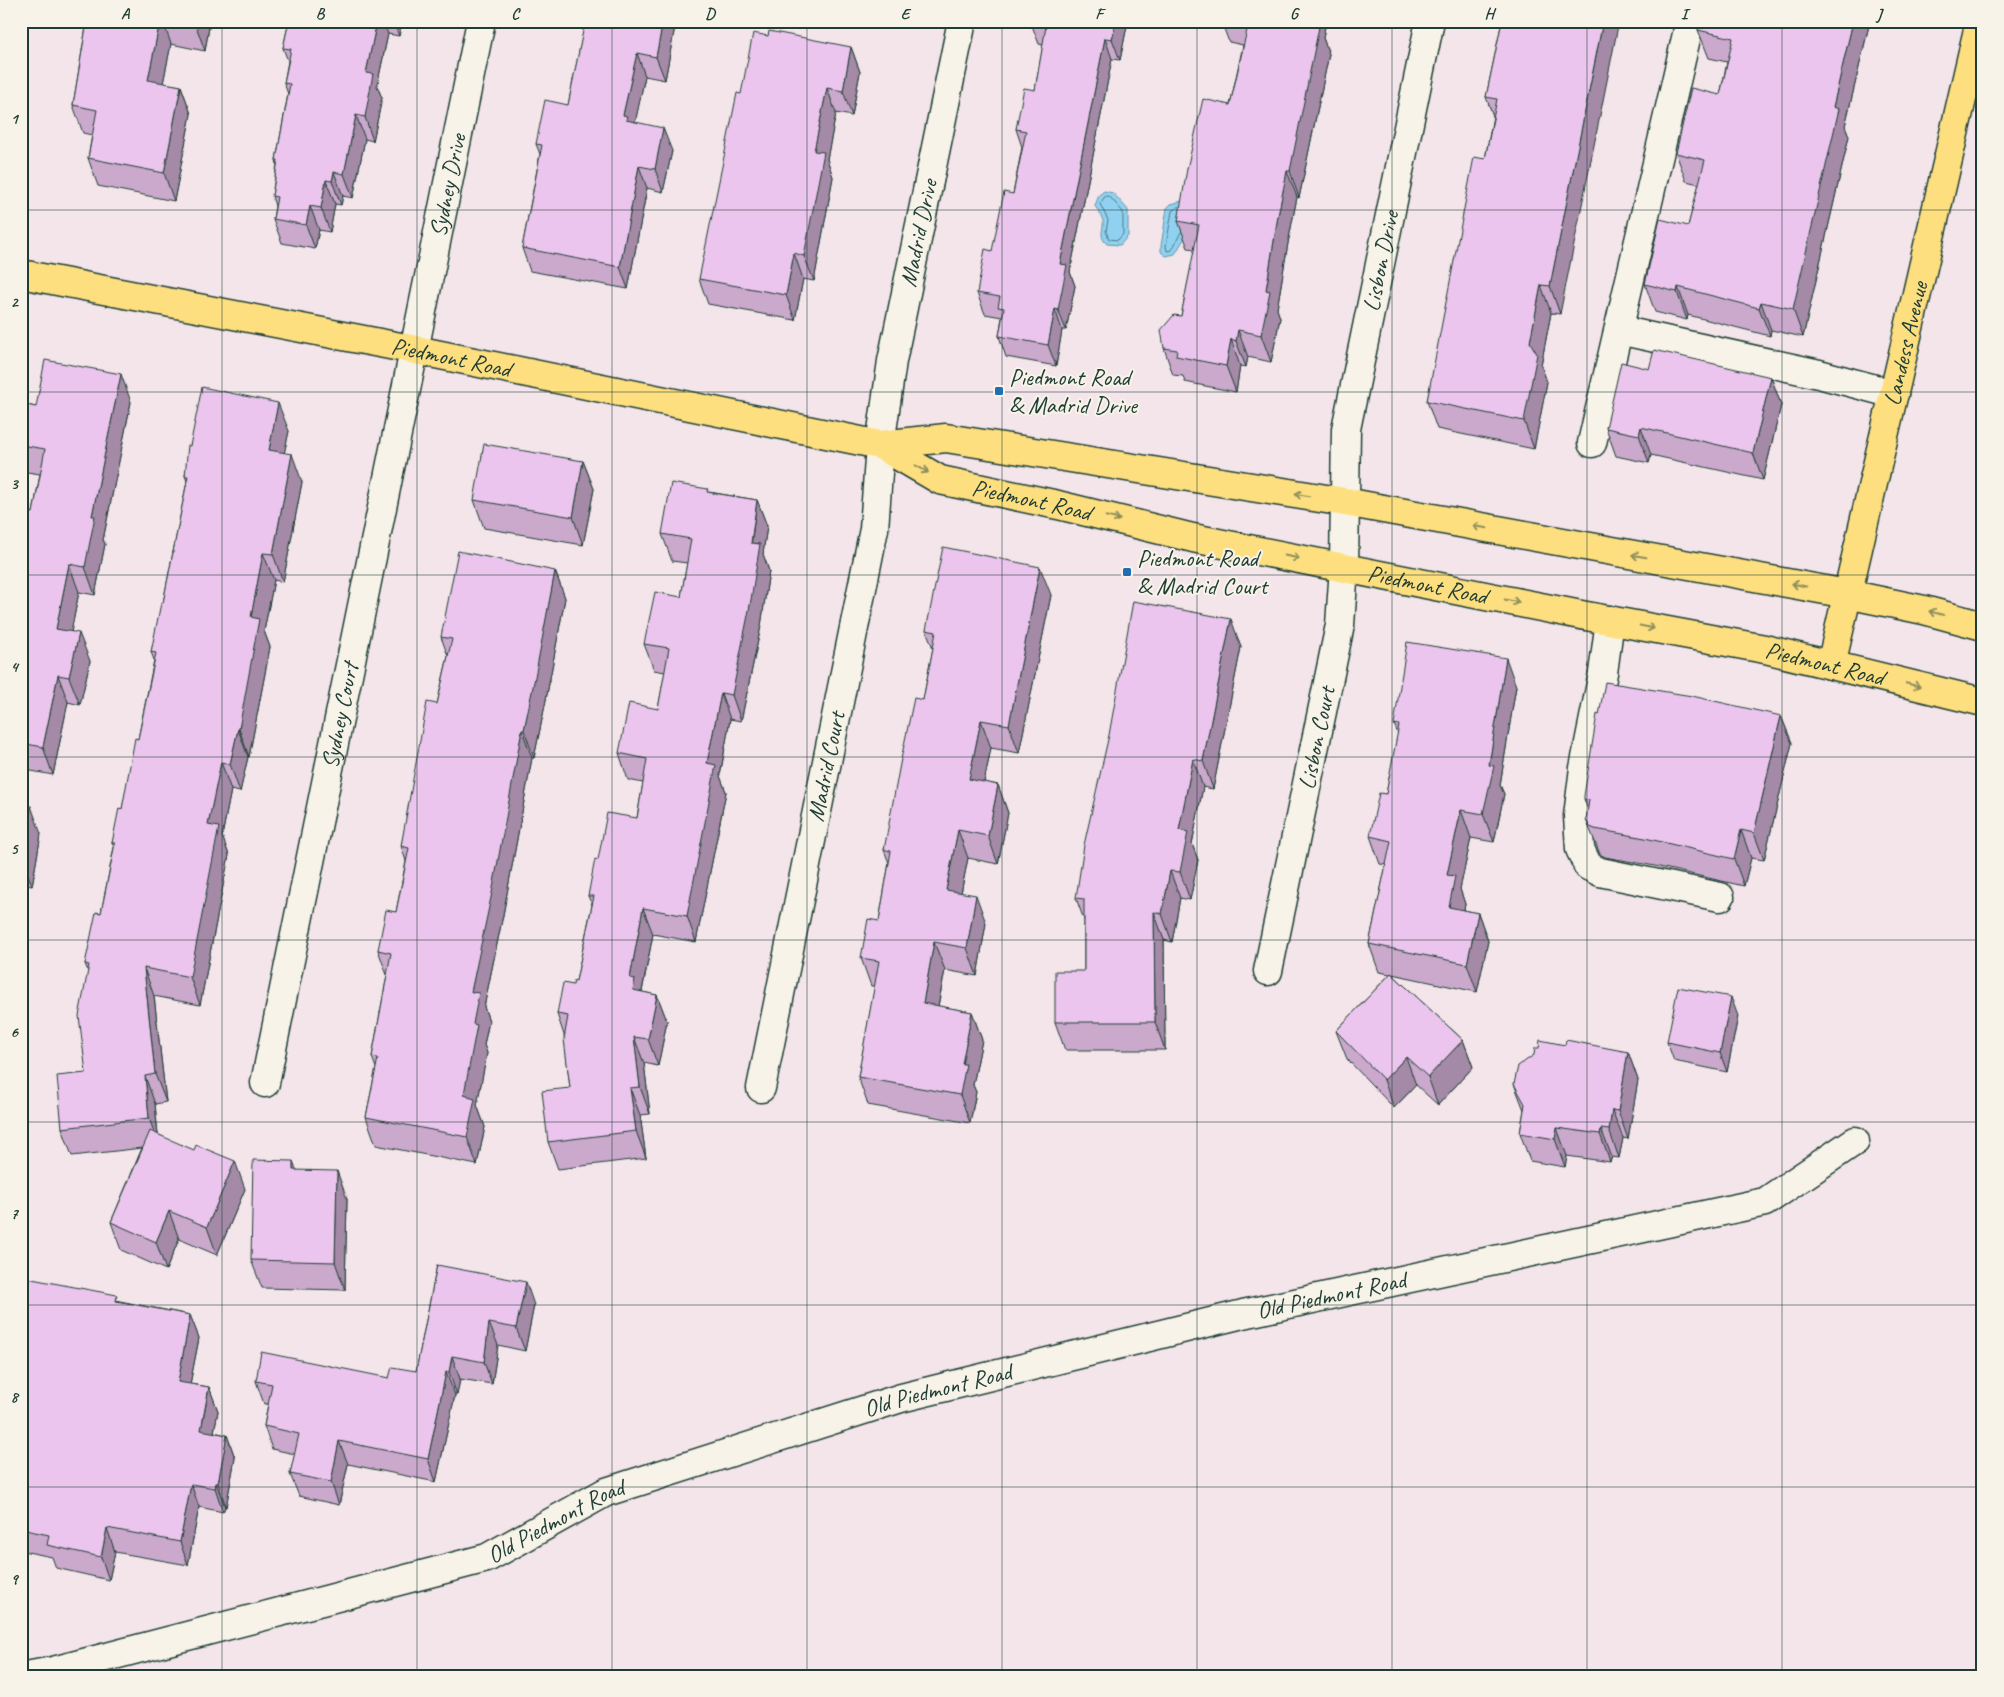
<svg xmlns="http://www.w3.org/2000/svg" width="2004" height="1697" font-family="Caveat,sans-serif">
	<rect width="100%" height="100%" fill="#f3e5ea"/>
	<filter id="ink" filterUnits="userSpaceOnUse"><feTurbulence type="fractalNoise" baseFrequency=".02" numOctaves="2"/><feDisplacementMap in="SourceGraphic" scale="10" xChannelSelector="R" yChannelSelector="G"/><feConvolveMatrix kernelMatrix="1 2 1 2 8 2 1 2 1" color-interpolation-filters="sRGB"/></filter>
	<g filter="url(#ink)">
		<path fill="#90d1f1" stroke="#6396a5" d="M1104,191L1113,193L1128,210V236L1120,245L1107,244C1098,236 1104,230 1103,221C1102,216 1097,210 1095,206L1099,195Z
			M1182,201L1191,209L1184,239L1175,254L1166,256L1161,252V246L1167,208L1171,204Z"/>
		<g fill="none" stroke-linecap="round" stroke-linejoin="round">
			<path stroke="#4c7880" stroke-width="1" d="M1106,196L1110,197L1123,212V234L1118,240L1109,239L1106,231L1108,220L1100,204Z
				M1179,206L1172,211L1166,246L1167,251L1172,250L1181,232"/>
			<defs>
				<g id="minor">
					<path d="M1966,84L1983,87"/>
					<path d="M1619,330L1819,374L1894,394"/>
					<path d="M1592,443L1690,21"/>
					<path d="M1610,620L1603,673L1584,768L1578,816L1580,849L1588,866L1600,872L1720,897"/>
					<path id="s1" d="M1268,971L1340,625L1344,567L1346,429L1430,21"/>
					<path id="s2" d="M265,1083L481,21"/>
					<path id="s3" d="M761,1088L874,529L880,445L892,361L962,21"/>
					<path id="s4" d="M26,1676L53,1671L487,1558L606,1492L901,1398L1243,1314L1765,1202L1855,1141"/>
				</g>
				<g id="major">
					<path id="s5" d="M21,274L416,350L880,445L940,480L1058,505L1193,538L1581,615L1765,649L1983,702"/>
					<path d="M880,445L946,438L1345,502L1847,594L1924,610L1983,626"/>
					<path id="s6" d="M1831,665L1980,21"/>
				</g>
			</defs>
			<use href="#minor" stroke="#1f3d34" stroke-width="31"/>
			<use href="#major" stroke="#1f3d34" stroke-width="31"/>
			<use href="#minor" stroke="#f7f3e8" stroke-width="28"/>
			<use href="#major" stroke="#fedf80" stroke-width="28"/>
		</g>
		<path fill="#caa9cd" stroke="#1f3d34" d="M87,21H210L205,51L171,44L163,83L181,86L191,114L174,201L98,186L88,158L92,135L83,133L73,105Z
			M289,21H402L399,36L388,34L377,86L382,98L373,141L365,139L353,198L343,196L341,205L335,204L330,232L319,230L315,249L282,243L273,219L275,206L272,196L277,164L276,160L288,94L284,83L288,61L283,48Z
			M584,21H676L665,80L645,76L635,122L672,151L663,192L647,188L628,289L530,271L522,248L540,154L536,144L568,105L585,23Z
			M1032,21H1128L1120,60L1112,59L1070,272L1075,286L1066,330H1062L1056,366L1006,357L999,336L1002,317L985,314L977,293L1013,194L1022,147L1016,129L1035,90L1043,45L1039,44L1031,23Z
			M1221,21H1326L1323,38L1329,54L1299,198L1297,197L1288,243L1277,309L1280,318L1271,362L1248,357L1246,367L1240,366L1236,392L1185,382L1183,376L1173,375L1164,348L1181,316L1195,249L1188,248L1178,221L1230,105L1243,45L1229,42Z
			M1502,21L1560,314L1551,313L1541,365L1547,382L1534,449L1437,429L1427,401L1485,159L1493,116L1486,97Z
			M1700,21H1870L1845,126L1849,136L1803,337L1771,330L1770,336L1688,315L1687,320L1655,312L1645,284L1688,226L1699,184L1686,181L1676,153L1720,95L1727,62L1709,58L1698,30Z
			M851,47L860,72L852,116L836,113L827,159L833,177L814,281L803,279L795,320L708,304L699,279Z
			M1649,369L1771,377L1781,405L1763,480L1651,455L1649,463L1616,456L1606,428Z
			M131,402L103,540L105,544L95,595L79,592L71,632L90,661L80,705L68,702L53,775L26,770L21,789V511L33,513L40,474L21,471V404L36,407Z
			M289,431L284,453L302,482L283,582L274,580L264,631L270,647L249,757H248L240,792L231,790L222,836L229,855L200,1005L154,996L166,1102L155,1104L158,1134L245,1189L217,1255L179,1239L166,1270L121,1250L111,1222L142,1148L72,1156L62,1128L86,1073L88,971L85,964L101,913L114,847L112,843L122,809L138,739L154,660L151,652L163,603L187,481L185,476L190,446Z
			M583,461L594,489L583,545L484,528L474,500Z
			M709,492L757,500L767,526L763,554L769,571L761,626L741,721L730,719L720,776L726,792L696,942L653,934L642,992L657,995L667,1021L658,1066L644,1063L650,1114L640,1115L646,1158L558,1169L548,1142L570,1088L564,1035L557,1014L576,981L592,905L588,896L598,860L637,818L643,783L628,780L619,753L658,709L665,672L654,670L644,644L681,597L687,563L672,561L662,534Z
			M555,571L565,598L545,705L534,758H532L503,915L484,1007L489,1021L484,1045L487,1053L477,1105L485,1127L477,1165L376,1145L366,1117L376,1068L372,1057L387,975L378,950L396,912L406,861L401,846L437,704L448,656L441,637Z
			M1051,595L1019,753L991,748L984,782L998,785L1008,813L998,864L968,858L961,893L986,923L977,976L945,970L938,1006L972,1012L982,1040L973,1085L976,1092L970,1123L868,1105L858,1077L875,986H871L861,958L879,921L889,863L884,850L923,700L933,648L926,630Z
			M1241,647L1213,789L1203,787L1192,844L1198,860L1190,900L1180,898L1172,942L1164,940L1165,1050H1065L1055,1022L1084,971V920L1076,898Z
			M1516,686L1500,785L1504,794L1494,842L1471,838L1460,889L1465,904L1464,910L1478,913L1488,941L1477,992L1392,974L1463,1040L1473,1067L1438,1105L1416,1085L1394,1108L1347,1059L1336,1031L1390,974L1379,972L1369,944L1386,865L1380,864L1370,836L1386,794L1398,734L1394,724Z
			M1781,716L1792,743L1764,860L1751,858L1744,886L1655,866L1605,857L1600,854L1586,820L1588,810L1584,799Z
			M21,805L41,834L32,886L21,884Z
			M1738,1016L1727,1072L1674,1061L1667,1042Z
			M1565,1045L1628,1052L1638,1080L1628,1139L1623,1138L1619,1158L1612,1157L1610,1162L1567,1156L1565,1167L1530,1161L1520,1133L1524,1110L1514,1084L1539,1048Z
			M297,1170L347,1199L345,1290L262,1288L251,1260Z
			M437,1265L534,1305L525,1351L498,1345L492,1384L460,1379L457,1395H455L436,1482L348,1464L339,1505L299,1496L290,1474L295,1454L272,1449L264,1426L268,1404H264L256,1381L389,1378L416,1371Z
			M21,1277L120,1301L190,1315L199,1338L190,1384L209,1387L218,1411L214,1432L227,1435L235,1458L226,1507H225L223,1512L199,1507L188,1565L115,1552L109,1580L56,1568L52,1557L23,1551L21,1546Z"/>
		<path fill="#a48aa7" stroke="#1f3d34" d="M160,21H163L171,44L158,108L148,80Z
			M195,21H210L205,51L195,23Z
			M377,21H383L388,34L377,86L382,98L373,141L365,117L366,73Z
			M393,21H402L399,36Z
			M663,21H676L665,80L656,57Z
			M1116,21H1128L1120,60L1112,39Z
			M1311,21H1326L1323,38L1329,54L1299,198L1290,171Z
			M1603,21H1619L1560,314L1550,286Z
			M1853,21H1870L1845,126L1849,136L1803,337L1793,309L1833,107Z
			M1105,38L1112,59L1070,272L1075,286L1066,330L1058,310L1060,264Z
			M851,47L860,72L852,116L843,91Z
			M637,53L645,76L633,133L623,115Z
			M181,86L191,114L174,201L164,173Z
			M827,88L836,113L827,159L833,177L814,281L804,256L814,151Z
			M356,115L365,139L353,198L344,174Z
			M663,128L672,151L663,192L655,169Z
			M639,166L647,188L628,289L620,267Z
			M1287,171L1297,197L1288,243L1277,309L1280,318L1271,362L1261,335L1266,290L1278,216Z
			M334,172L343,196L341,205L332,181Z
			M326,180L335,204L330,232L321,208Z
			M310,206L319,230L315,249L306,225Z
			M794,253L803,279L795,320L786,295Z
			M1541,285L1551,313L1541,365L1547,382L1534,449L1524,421L1530,342Z
			M1678,287L1688,315L1687,320L1677,292Z
			M1761,302L1771,330L1770,336L1759,308Z
			M1055,309L1062,330L1056,366L1048,345Z
			M1238,330L1248,357L1246,367L1236,341Z
			M1231,339L1240,366L1236,392L1226,366Z
			M121,374L131,402L103,540L105,544L95,595L85,567L92,516Z
			M1771,377L1781,405L1763,480L1753,453Z
			M278,403L289,431L279,478L269,450Z
			M1641,427L1651,455L1649,463L1639,435Z
			M292,454L302,482L283,582L273,554Z
			M583,461L594,489L583,545L573,517Z
			M757,500L767,526L763,554L769,571L761,626L741,721L732,695Z
			M263,553L274,580L264,631L270,647L249,757L239,729L251,617Z
			M69,564L79,592L66,657L56,629Z
			M1040,567L1051,595L1019,753L1009,725Z
			M555,571L565,598L545,705L534,758L524,730Z
			M1231,619L1241,647L1213,789L1203,761Z
			M79,633L90,661L80,705L69,677Z
			M1506,658L1516,686L1500,785L1504,794L1494,842L1483,814L1489,765Z
			M58,675L68,702L53,775L43,747Z
			M721,693L730,719L720,776L726,792L696,942L687,916L707,763Z
			M1781,716L1792,743L1764,860L1754,833Z
			M981,720L991,748L979,807L969,779Z
			M238,729L248,757L240,792L230,764Z
			M522,730L532,758L503,915L484,1007L489,1021L484,1045L487,1053L477,1105L485,1127L477,1165L467,1137L464,1094L473,1024L471,992Z
			M21,758L26,770L21,789Z
			M1193,759L1203,787L1192,844L1198,860L1190,900L1180,872L1179,830Z
			M221,762L231,790L222,836L229,855L200,1005L190,977L208,825Z
			M998,785L1008,813L998,864L988,836Z
			M31,806L41,834L32,886L22,858Z
			M1461,810L1471,838L1460,889L1465,904L1459,935L1449,907L1447,875Z
			M958,830L968,858L956,918L946,890Z
			M1741,830L1751,858L1744,886L1734,859Z
			M1170,871L1180,898L1172,942L1162,914Z
			M976,895L986,923L977,976L967,948Z
			M643,908L653,934L641,996L633,990L630,978Z
			M1154,912L1164,940L1165,1050L1155,1022Z
			M1478,913L1488,941L1477,992L1467,964Z
			M934,942L945,970L933,1031L923,1003Z
			M144,968L154,996L166,1102L155,1074Z
			M657,995L667,1021L658,1066L648,1039Z
			M1731,997L1738,1016L1727,1072L1720,1053Z
			M972,1012L982,1040L973,1085L976,1092L970,1123L960,1095L962,1064Z
			M634,1037L644,1063L650,1114L640,1087Z
			M1463,1040L1473,1067L1438,1105L1428,1077Z
			M1628,1052L1638,1080L1628,1139L1618,1111Z
			M1406,1057L1416,1085L1394,1108L1384,1080Z
			M145,1076L155,1104L159,1146L149,1118Z
			M630,1088L640,1115L646,1158L636,1131Z
			M1612,1110L1623,1138L1619,1158L1609,1130Z
			M1557,1128L1567,1156L1565,1167L1555,1139Z
			M1601,1129L1612,1157L1610,1162L1600,1134Z
			M235,1161L245,1189L217,1255L207,1227Z
			M293,1161L304,1189L293,1170Z
			M337,1171L347,1199L345,1290L335,1262Z
			M169,1211L179,1239L166,1270L156,1242Z
			M526,1282L534,1305L525,1351L516,1328Z
			M190,1315L199,1338L186,1405L178,1382Z
			M489,1323L498,1345L492,1384L484,1362Z
			M452,1356L460,1379L457,1395L449,1372Z
			M446,1372L455,1395L436,1482L428,1459Z
			M209,1387L218,1411L210,1453L201,1430Z
			M227,1435L235,1458L226,1507L218,1483Z
			M339,1441L348,1464L339,1505L331,1482Z
			M216,1483L225,1507L223,1512L215,1488Z
			M191,1484L199,1507L188,1565L180,1542Z
			M107,1528L115,1552L109,1580L101,1557Z"/>
		<path fill="#ebc5ee" stroke="#1f3d34" d="M87,21H160L148,80L181,86L164,173L88,158L97,110L73,105Z
			M289,21H377L366,73L373,74L365,117L356,115L344,174L334,172L332,181L326,180L321,208L310,206L306,225L273,219L277,197L272,196L278,160H276L290,84L284,83L291,49L283,48Z
			M585,21H663L656,57L637,53L623,115L627,116L626,120L663,128L655,169L639,166L620,267L522,248L542,145L536,144L545,100L568,105Z
			M1032,21H1116L1112,39L1105,38L1060,264L1067,265L1058,310L1055,309L1048,345L999,336L1004,308L998,307L1000,297L977,293L985,249L992,251L1004,192L1013,194L1026,131L1016,129L1024,88L1035,90L1046,26L1031,23Z
			M1249,21H1311L1310,26L1319,27L1290,171H1287L1278,216L1266,290L1270,291L1261,335L1238,330L1236,341L1231,339L1226,366L1176,356L1177,350L1164,348L1161,330L1174,315L1181,316L1199,225L1178,221L1187,169L1203,99L1230,105Z
			M1502,21H1603L1550,286L1541,285L1530,342L1537,354L1524,421L1427,401L1474,157L1485,159L1497,99L1486,97Z
			M1700,21H1853L1833,107L1839,109L1793,309L1761,302L1759,308L1678,287L1677,292L1645,284L1660,219L1688,226L1705,160L1676,153L1691,88L1720,95L1733,38L1698,30Z
			M769,31L851,47L843,91L827,88L814,151L824,152L804,256L794,253L786,295L699,279L737,93L741,94L753,33L768,36Z
			M1654,350L1771,377L1753,453L1641,427L1639,435L1606,428L1621,362L1649,369Z
			M45,360L121,374L92,516H95L85,567L69,564L56,629L79,633L69,677L58,675L43,747L21,743V511L33,513L45,449L21,445V404L36,407Z
			M202,387L278,403L269,450L292,454L273,554L263,553L251,617L259,619L239,729H238L230,764L221,762L208,825L219,827L190,977L144,968L155,1074L145,1076L149,1118L62,1128L57,1076L86,1073L79,1016L89,965L85,964L96,912L101,913L115,843H112L119,808L122,809L135,738L138,739L156,653L151,652L161,603H163L188,476H185L188,445L190,446Z
			M484,444L583,461L573,517L474,500Z
			M671,483L708,489L707,492L757,500L751,543L760,544L751,600L732,695L721,693L707,763L716,765L687,916L643,908L630,978L635,979L633,990L657,995L648,1039L634,1037L640,1087L630,1088L636,1131L548,1142L542,1091L570,1088L564,1039L568,1016L557,1014L563,983L573,985L574,980L576,981L594,896H588L595,859L598,860L607,813L637,818L647,759L619,753L629,703L658,709L669,648L644,644L655,592L681,597L691,539L662,534Z
			M943,547L1040,567L1009,725L981,720L969,779L998,785L988,836L958,830L946,890L976,895L967,948L934,942L923,1003L972,1012L962,1064H966L960,1095L858,1077L879,961L861,958L868,919L879,921L891,851L884,850L900,764L914,698L923,700L936,632L926,630Z
			M458,551L555,571L535,677L524,730H522L493,888L471,992L479,993L473,1024L477,1025L464,1094L468,1095V1097L475,1099L467,1137L366,1117L378,1058L372,1057L391,953L378,950L386,910L396,912L409,848L401,846L427,702L437,704L452,639L441,637Z
			M1133,601L1231,619L1203,761L1193,759L1179,830L1188,832L1180,872L1170,871L1162,914L1154,912L1155,1022H1055V971H1084V899L1076,898L1084,845L1109,735Z
			M1407,642L1506,658L1489,765L1494,766L1483,814L1461,810L1447,875L1455,876L1449,907L1478,913L1467,964L1369,944L1391,841L1370,836L1379,793L1386,794L1399,725L1394,724Z
			M1605,682L1692,696L1781,716L1754,833L1741,830L1734,859L1645,838L1595,829L1590,827L1586,820L1589,800L1584,799V796L1597,714L1599,715Z
			M21,805L31,806L22,858H21Z
			M1391,973L1463,1040L1428,1077L1406,1057L1384,1080L1336,1031Z
			M1678,987L1731,997L1720,1053L1667,1042Z
			M1540,1040L1565,1045L1566,1040L1628,1052L1618,1111L1612,1110L1609,1130L1601,1129L1600,1134L1557,1128L1555,1139L1520,1133L1525,1104L1514,1084L1518,1066L1534,1055L1535,1048H1539Z
			M150,1131L194,1150L196,1145L235,1161L207,1227L169,1211L156,1242L111,1222Z
			M253,1160L293,1161V1170L337,1171L335,1262L251,1260Z
			M437,1265L526,1282L516,1328L489,1323L484,1362L452,1356L449,1372H446L428,1459L339,1441L331,1482L290,1474L299,1434L264,1426L272,1384L256,1381L261,1352L389,1378L392,1367L416,1371Z
			M21,1277L117,1295L116,1301L190,1315L178,1382L209,1387L201,1430L227,1435L218,1483H216L215,1488L191,1484L180,1542L107,1528L101,1557L47,1545L49,1535L21,1529V1492L26,1468H21V1337L24,1325L21,1324Z"/>
		<defs><path id="oneway-shaft" d="M-6 0H5M1.5-3L5.5 0L1.5 3" fill="none" stroke-width="1.6" stroke-linecap="round" stroke-linejoin="round" transform="scale(1.25)"/></defs>
		<g stroke="#8e8e5a">
			<use href="#oneway-shaft" transform="translate(922 469) rotate(30)"/>
			<use href="#oneway-shaft" transform="translate(1302 495) rotate(-171)"/>
			<use href="#oneway-shaft" transform="translate(1113 518) rotate(13)"/>
			<use href="#oneway-shaft" transform="translate(1480 527) rotate(-170)"/>
			<use href="#oneway-shaft" transform="translate(1639 556) rotate(-170)"/>
			<use href="#oneway-shaft" transform="translate(1292 557) rotate(11)"/>
			<use href="#oneway-shaft" transform="translate(1799 585) rotate(-169)"/>
			<use href="#oneway-shaft" transform="translate(1512 601) rotate(12)"/>
			<use href="#oneway-shaft" transform="translate(1936 613) rotate(-165)"/>
			<use href="#oneway-shaft" transform="translate(1647 627) rotate(11)"/>
			<use href="#oneway-shaft" transform="translate(1913 685) rotate(14)"/>
		</g>
	</g>
	<path fill="none" stroke="#1f3d34" stroke-width="1" stroke-opacity="0.55" d="M222,21V1676M417,21V1676M612,21V1676M807,21V1676M1002,21V1676M1197,21V1676M1392,21V1676M1587,21V1676M1782,21V1676M21,210H1983M21,392H1983M21,575H1983M21,757H1983M21,940H1983M21,1122H1983M21,1305H1983M21,1487H1983"/>
	<g fill="#1f6fb2" stroke="#f7f3e8" stroke-width="2">
		<rect x="994" y="386" width="10" height="10" rx="2.5"/>
		<rect x="1122" y="567" width="10" height="10" rx="2.5"/>
	</g>
	<g text-anchor="middle" dominant-baseline="central" stroke-width="4" stroke-linejoin="round" paint-order="stroke">
		<g font-size="24" fill="#1f3d34" stroke="#f7f3e8">
			<text stroke="none"><textPath href="#s2" startOffset="916">Sydney Drive</textPath></text>
			<text stroke="none"><textPath href="#s3" startOffset="870">Madrid Drive</textPath></text>
			<text stroke="none"><textPath href="#s1" startOffset="721">Lisbon Drive</textPath></text>
			<text stroke="none"><textPath href="#s6" startOffset="330">Landess Avenue</textPath></text>
			<text stroke="none"><textPath href="#s5" startOffset="438">Piedmont Road</textPath></text>
			<text stroke="none"><textPath href="#s5" startOffset="1039">Piedmont Road</textPath></text>
			<text stroke="none"><textPath href="#s5" startOffset="1444">Piedmont Road</textPath></text>
			<text stroke="none"><textPath href="#s5" startOffset="1849">Piedmont Road</textPath></text>
			<text stroke="none"><textPath href="#s2" startOffset="375">Sydney Court</textPath></text>
			<text stroke="none"><textPath href="#s1" startOffset="238">Lisbon Court</textPath></text>
			<text stroke="none"><textPath href="#s3" startOffset="328">Madrid Court</textPath></text>
			<text stroke="none"><textPath href="#s4" startOffset="1364">Old Piedmont Road</textPath></text>
			<text stroke="none"><textPath href="#s4" startOffset="959">Old Piedmont Road</textPath></text>
			<text stroke="none"><textPath href="#s4" startOffset="554">Old Piedmont Road</textPath></text>
		</g>
		<g font-size="24" fill="#1f3d34" stroke="#f7f3e8" text-anchor="start">
			<text x="1009" y="377">Piedmont Road<tspan x="1009" dy="28">&amp; Madrid Drive</tspan></text>
			<text x="1137" y="558">Piedmont Road<tspan x="1137" dy="28">&amp; Madrid Court</tspan></text>
		</g>
	</g>
	<rect width="2004" height="1697" fill="none" stroke="#f7f3e8" stroke-width="55"/>
	<rect x="28" y="28" width="1948" height="1642" fill="none" stroke="#1f3d34" stroke-width="2"/>
	<g font-size="16" text-anchor="middle" font-weight="bold" fill="#1f3d34">
		<text x="125" y="19">A</text>
		<text x="320" y="19">B</text>
		<text x="515" y="19">C</text>
		<text x="710" y="19">D</text>
		<text x="905" y="19">E</text>
		<text x="1099" y="19">F</text>
		<text x="1294" y="19">G</text>
		<text x="1489" y="19">H</text>
		<text x="1684" y="19">I</text>
		<text x="1879" y="19">J</text>
		<text x="14" y="124">1</text>
		<text x="14" y="307">2</text>
		<text x="14" y="489">3</text>
		<text x="14" y="672">4</text>
		<text x="14" y="854">5</text>
		<text x="14" y="1037">6</text>
		<text x="14" y="1219">7</text>
		<text x="14" y="1402">8</text>
		<text x="14" y="1584">9</text>
	</g>
</svg>
